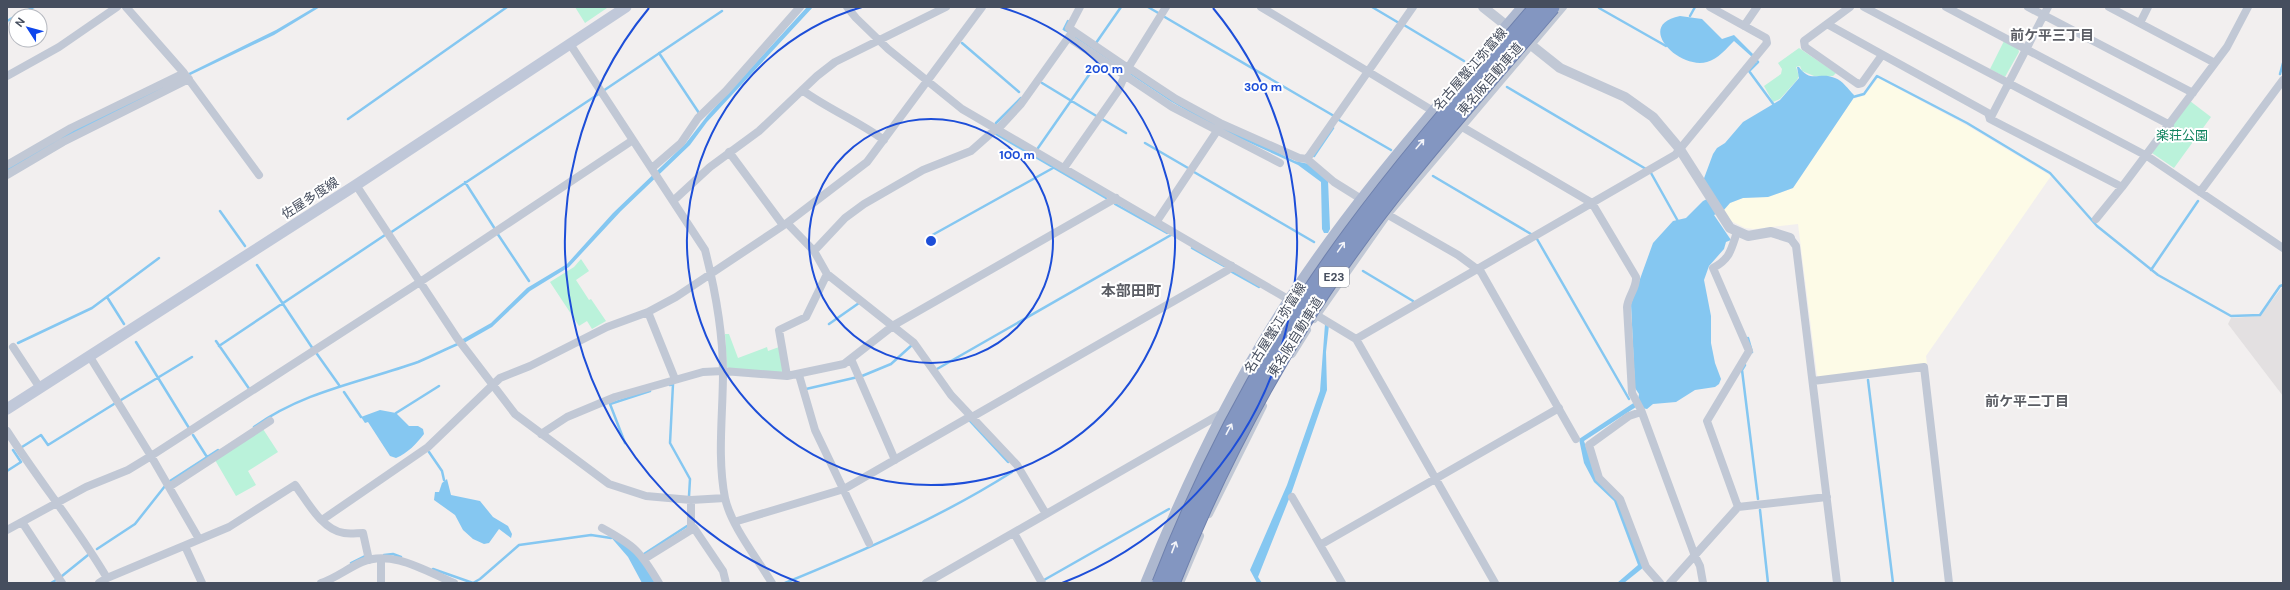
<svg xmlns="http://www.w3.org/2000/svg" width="2290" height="590" font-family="'DM Sans','Noto Sans JP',sans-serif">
	<rect width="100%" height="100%" fill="#f2efef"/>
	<path fill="#fdfbe7" d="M1878,78L1968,126L2051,176L1926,356L1927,364L1820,378L1817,375L1798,224L1754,229L1745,228L1727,219L1723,211L1730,203L1743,198L1768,197L1793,188L1853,99L1865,95Z"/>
	<path fill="#e3e0e1" d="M2283,286V396L2228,324L2231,318L2260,316Z"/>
	<path fill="#baf2da" d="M575,7H606L607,8L585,23Z
		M2004,41L2018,48L2019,52L2005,77L1990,69Z
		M1799,48L1836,73L1833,76H1814L1802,71L1800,66L1796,67L1799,76L1797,80L1780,99L1773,102L1764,86L1781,74L1782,69L1778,63Z
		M2190,101L2211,117L2174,168L2152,153Z
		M581,259L589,271L576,280L589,300L591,299L606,321L592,329L587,321L579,326L550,282L574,267Z
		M725,334H729L738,358L767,347L768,351L779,347L783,370L781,373L730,369L727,367Z
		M263,429L278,452L248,471L256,485L236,496L215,460Z"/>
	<path fill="#85c7f1" d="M315,7H320L274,35L182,79L7,171V168L63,135L276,30Z
		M807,7H813L707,122L690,145L621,211L569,267L530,291L492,327L464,343L461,340L491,323L527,288L567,264L613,213L686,143L707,116Z
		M1680,16L1702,19L1722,39L1734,35L1754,55L1752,57L1734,41C1727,48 1718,59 1707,62C1679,70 1634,25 1680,16Z
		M1062,29H1065L1174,101L1295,161L1309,164L1328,180L1330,229L1328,233H1324L1322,229L1321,182L1298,165L1217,128L1170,101Z
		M1797,67H1799C1811,84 1819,71 1835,78C1843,81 1848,89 1854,95L1853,99L1793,188L1768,197L1743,198L1730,203L1723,211L1714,215L1731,240L1726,242L1724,249L1709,266L1704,280L1711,316V343L1715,363L1721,379L1719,384L1715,387L1695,390L1676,402L1653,404L1647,409L1636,407L1584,441L1597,479L1618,499L1644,567L1624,583H1617L1638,565L1614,501L1594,482L1584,463L1579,439L1638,400L1639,394L1635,388L1631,304L1653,243L1673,221L1686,218L1703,201L1713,196L1703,181L1713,154L1717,148L1725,143L1743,122L1780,100L1799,78Z
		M1325,324L1329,325L1326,352L1327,390L1291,494L1258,577L1262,583H1257L1250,570L1287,485L1320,391Z
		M380,410L396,413L409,426H418L423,429L424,434C416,444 408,453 396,458L390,456L368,422L365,423L361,417Z
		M447,479L451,495L480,501L493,517L508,526L512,534L511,538L499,529L489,543L484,544L473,539L463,530L455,515L434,500L435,492H439L442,483Z
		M609,535L628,545L645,564L655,583H642L628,557Z"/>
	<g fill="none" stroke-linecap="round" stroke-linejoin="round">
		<path stroke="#85c7f1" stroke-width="2.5" d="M1148,7L1160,14
			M1372,7L1399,23
			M1599,8L1666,46
			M16,16L34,7
			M1163,16L1334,116
			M1690,16L1695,7
			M7,21L16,16
			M1404,25L1464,61
			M1065,30L1064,29L1068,21
			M962,43L1019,92
			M1096,43L1121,7
			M659,53L699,113
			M1756,60L1758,62L1749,71L1774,105
			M2280,74L2283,63
			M1042,83L1098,117
			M1507,87L1646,169
			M603,91L722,11
			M1853,97L1864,94L1877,76L1967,123L2050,173L2097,226L2158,275L2231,316L2260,315L2280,286L2283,285
			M348,119L507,7
			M1102,119L1126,133
			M1339,120L1391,150
			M996,123L1021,98
			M996,134L1106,198
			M1145,143L1188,168
			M1038,148L1098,62
			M1314,156L1333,128
			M1194,172L1314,242
			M1651,173L1679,223
			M1433,176L1531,234
			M465,182L495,229
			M1115,204L1167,233
			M220,211L245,246
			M390,233L600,93
			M497,233L529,281
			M927,238L1053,168
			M1537,239L1629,399
			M1192,248L1224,266
			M257,265L313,349
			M2151,270L2198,201
			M1363,271L1413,301
			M1232,272L1259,287
			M107,297L124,324
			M829,324L859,303
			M1748,338L1752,352
			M216,341L250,390
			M136,342L189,428
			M18,343L92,308L159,258
			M219,346L385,235
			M317,354L339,385
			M1745,365L1742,370L1758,499
			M937,369L1171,235
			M862,376L891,364L912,345
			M1868,380L1893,583
			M670,385L673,384L670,443L690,479L689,496
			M806,389L858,377
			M344,392L361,417
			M121,400L192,357
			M396,413L439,386
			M970,421L1008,462
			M254,427C304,391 362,382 418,362C432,356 446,349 460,343
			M193,435L207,457
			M625,443L610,404L650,391
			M22,447L41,435L48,445L114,404
			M429,452L442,471L444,480
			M7,471L21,462L13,450
			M170,481L218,450
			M1760,510L1768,583
			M97,549L135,524L165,486
			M644,554L687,526
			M384,555L393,554L401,557
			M351,563L365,556
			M433,569L473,583L480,579L519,545L591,535L611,538
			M62,576L88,555
			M1044,580L1169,509
			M51,583L56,580
			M785,583C863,551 941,517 1012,472"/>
		<path stroke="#c1c8d5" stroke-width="8" d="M126,7L184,73L259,175
			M847,7L856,18L888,49L962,109L1293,302
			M1080,7L1069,28L1128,68
			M1261,7L1438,114
			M1850,7L1827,24L1988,113L1990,119L2122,187L2227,47L2248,7
			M1864,7L2147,156L2283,248
			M1946,7L2170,125
			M2028,7L2193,93
			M2109,7L2215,63
			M2140,23L2148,7
			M1827,24L1804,41L1805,47L1858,84L1862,83L1882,55
			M1744,26L1757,7
			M1069,38L1172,107L1280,163
			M570,44L705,250C715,289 723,332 723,373C723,414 717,457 725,498C731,526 757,558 772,583
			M1129,68L1176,99L1222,124L1299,158L1307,159L1334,182L1366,202
			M7,76L59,47L117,7
			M802,90C828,109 858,121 884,140
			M1990,119L2048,7
			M1452,121L1592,203L1636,277C1637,288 1628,296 1627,307L1632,393L1641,410L1695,556L1700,566L1703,583
			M998,129L1021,104L1073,31
			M729,152L783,225
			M1307,159L1413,7
			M7,165L71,128L184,73
			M652,168L681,143L698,118L726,91L800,7
			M1064,168L1118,91L1128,68L1166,7
			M7,175L63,142L189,79
			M356,185L457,338L515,414L609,484L646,496L691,500L725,498
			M2200,192L2283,80
			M673,201L710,167L759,131L817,76L835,62L946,7
			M1383,212L1458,255L1481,272L1576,439
			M2096,219L2122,187
			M1157,221L1219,128
			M787,223L814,251L827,274L914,343L951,395L1017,465L1046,514
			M1737,232C1731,250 1730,259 1713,268L1749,351L1707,421L1738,507
			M1790,238L1796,246L1837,583
			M814,251L845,218L864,204L923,170L971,151L997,128
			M1308,310L1356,339L1495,583
			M648,312L675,379
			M1314,319L1387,215L1563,7
			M1356,339L1675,155L1767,43L1766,38L1710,7
			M13,347L40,388
			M1292,354L1307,330
			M90,357L151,456L199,539
			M851,359L895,460
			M799,375L815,430L869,543
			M787,376L779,330L806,317L827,274
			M1813,381L1924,367L1949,583
			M1641,412L1629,416L1589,445L1599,478L1620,499L1646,567L1660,583
			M972,417L1228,270L1232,266
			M7,431C39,481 77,527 107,578
			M541,434L567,417L615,397L703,372L723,371L787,376L844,364L894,325L1116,198
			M169,487L270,421
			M1292,497L1320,545
			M691,500V528
			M1209,514L1263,406
			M322,520L428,447L500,378L530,366L607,327L648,312L676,297L787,223L867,162L982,7
			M22,522L62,583
			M734,522L844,489L971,416
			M602,528C635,546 640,551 659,583
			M7,530L86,487L128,470L151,456L420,282L633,140
			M1014,533L1042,583
			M185,546L202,583
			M644,559L694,528L723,571L726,583
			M99,583L107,578L229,527L295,485C307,501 322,530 344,533C350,534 357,533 363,533L369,560
			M321,583C336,578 348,568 362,562C392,549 427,572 454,583
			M381,583V559
			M926,583L1224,412
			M1180,583L1200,536
			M1342,583L1320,545L1559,408
			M1670,583L1738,507L1827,497"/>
		<path stroke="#c1c8d5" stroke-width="10" d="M1483,7L1560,68L1625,97L1653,117L1679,148L1730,228L1748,236L1771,232L1790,238"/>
		<path stroke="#c0c8d9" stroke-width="11" d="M7,409L356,185L626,7"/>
		<path stroke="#adb8cf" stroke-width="13" d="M1147,583C1183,494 1224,406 1275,324C1346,209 1436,110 1524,7"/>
		<defs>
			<path id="motorway-bridge" d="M1160,583C1208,459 1272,340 1351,233C1409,154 1474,81 1537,7
				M1172,583C1210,487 1257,394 1313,307C1382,199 1469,104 1552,7"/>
		</defs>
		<use href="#motorway-bridge" stroke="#6f81ad" stroke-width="17" stroke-linecap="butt"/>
		<use href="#motorway-bridge" stroke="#8396c1" stroke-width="15"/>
	</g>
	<defs><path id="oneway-shaft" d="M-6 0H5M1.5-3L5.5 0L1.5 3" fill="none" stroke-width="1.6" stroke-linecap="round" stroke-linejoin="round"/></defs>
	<g stroke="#f3f4f9">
		<use href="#oneway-shaft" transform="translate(1420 144) rotate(-50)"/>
		<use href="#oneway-shaft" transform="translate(1341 247) rotate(-55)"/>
		<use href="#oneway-shaft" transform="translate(1229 429) rotate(-62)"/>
		<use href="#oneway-shaft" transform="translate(1174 547) rotate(-69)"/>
	</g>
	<g fill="none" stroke="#1d4ed8" stroke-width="2">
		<circle cx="931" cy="241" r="122"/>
		<path d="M1000 7A244 244 0 1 1 862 7"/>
		<path d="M800 583A366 366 0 0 1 649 8M1213 8A366 366 0 0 1 1062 583"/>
	</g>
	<g text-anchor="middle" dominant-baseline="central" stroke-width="4" stroke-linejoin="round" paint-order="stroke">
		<rect fill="#fff" stroke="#7e838e" stroke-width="1" x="1319" y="267" width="30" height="20" rx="3"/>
		<g font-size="12" font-weight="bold" fill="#464e5e">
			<text x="1334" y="277">E23</text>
		</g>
		<g font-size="13" fill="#464e5e" stroke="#fff">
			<text transform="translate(1470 69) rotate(-49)">名古屋蟹江弥富線</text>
			<text transform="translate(1490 79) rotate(-49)">東名阪自動車道</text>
			<text transform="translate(310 198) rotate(-33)">佐屋多度線</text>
			<text transform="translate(1275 328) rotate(-58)">名古屋蟹江弥富線</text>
			<text transform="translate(1295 337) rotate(-58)">東名阪自動車道</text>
		</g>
		<g font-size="13" fill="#118460" stroke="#fff">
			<text x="2182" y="135">楽荘公園</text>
		</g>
		<g font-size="14" font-weight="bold" fill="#5b5d64" stroke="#fff">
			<text x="2052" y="35">前ケ平三丁目</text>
			<text x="2027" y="401">前ケ平二丁目</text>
		</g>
		<g font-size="15" font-weight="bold" fill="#5b5d64" stroke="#fff">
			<text x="1131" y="291">本部田町</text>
		</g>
	</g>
	<circle cx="931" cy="241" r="6" fill="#1d4ed8" stroke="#fff" stroke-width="2"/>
	<g font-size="12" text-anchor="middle" font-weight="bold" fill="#1d4ed8" stroke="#fff" stroke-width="4" stroke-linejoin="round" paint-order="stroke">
		<text x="1104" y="73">200 m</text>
		<text x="1263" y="91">300 m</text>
		<text x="1017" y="159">100 m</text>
	</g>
	<rect width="2290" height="590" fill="none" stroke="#464e5e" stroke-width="16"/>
	<g transform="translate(28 28) rotate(306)"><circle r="19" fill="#ffffff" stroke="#b5b8bf"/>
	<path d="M0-3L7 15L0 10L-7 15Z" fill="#0e46ec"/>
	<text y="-6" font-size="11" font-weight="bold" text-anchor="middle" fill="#464e5e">N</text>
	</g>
</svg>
